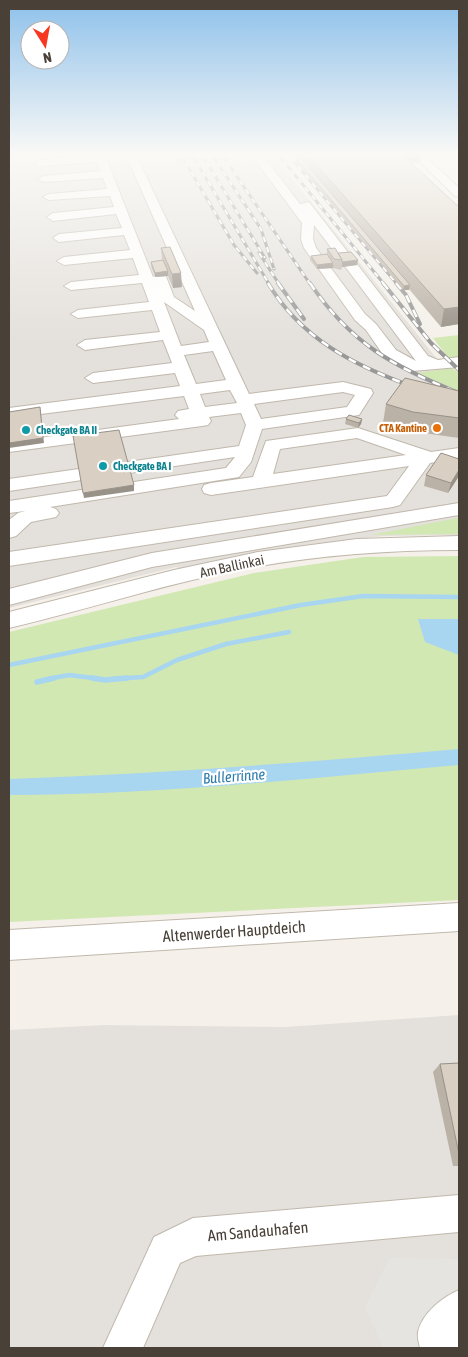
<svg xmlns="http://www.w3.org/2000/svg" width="468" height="1357" font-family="'Asap Condensed',sans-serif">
	<rect width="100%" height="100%" fill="#f5f1ea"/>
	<path fill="#e4e0db" d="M9,153H272L445,369L459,374V535L384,536L313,544L183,570L176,567L9,608Z
		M459,1015V1348H9V1030L104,1025L285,1027Z"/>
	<path fill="#d2e8b3" d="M459,335V360L451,361L433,338Z
		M452,368L459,373V391L418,373Z
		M457,518H459V534L371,535Z
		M459,556V900L9,922V632L254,573L363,557Z"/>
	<path fill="#e6e4e1" d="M389,1258L459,1259V1348H383L365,1307Z"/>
	<path fill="#a8d5f0" d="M418,619H459V655L425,642Z"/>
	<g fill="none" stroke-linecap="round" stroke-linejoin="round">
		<path stroke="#a8d5f0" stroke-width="4.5" d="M9,665L301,605L363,596L459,597
			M48,679L69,675L101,679
			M111,679L143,677L177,660L226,644L289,632"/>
		<path stroke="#a8d5f0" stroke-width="5.5" d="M92,678L105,680L127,678
			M37,682L54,678"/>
		<path fill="#a8d5f0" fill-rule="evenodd" d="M459,749V765C309,778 159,795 9,795V779C160,774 309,762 459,749Z"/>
		<defs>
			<path id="minor" d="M94,153H104L153,277L160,273L165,274L174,297L195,311L125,153H135L249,394L343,382L371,389L373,393L359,415L262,429L251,462L239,477L50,507L56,509L59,513L56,517L31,522L16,536L9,538V520L18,513L25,511L9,513V501L226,468L235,457L9,491V479L239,446L246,425L241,413L209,417L211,421L208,425L202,426L9,452V442L179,419L175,415L178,411L189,409L184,396L9,418V408L180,386L175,373L93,383L85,378L93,373L172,363L163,340L85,350L77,345L85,340L160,332L152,310L78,318L71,314L78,310L149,302L142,283L71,290L64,286L71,282L139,275L133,258L64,265L57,261L64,257L130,250L124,235L59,242L53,238L59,234L122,228L116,214L53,221L47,217L53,213L114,207L110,196L49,200L43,197L49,194L107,189L103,178L44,182L38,179L44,176L100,171L97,162L40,166L35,163L40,160L95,155ZM164,302L204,330L209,342L181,346ZM213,351L226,380L196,384L184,355ZM230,390L237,403L205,407L200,394ZM343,392L355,395L347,407L261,419L254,404Z
				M250,153H261L300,204L309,202L428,356L438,360L459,357V367L412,371L384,356L366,330L355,320L304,248L301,239L302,223ZM314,225L416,361L396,350L376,324L365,314L316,248L313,239Z
				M411,153H422L459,188V197L455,196Z
				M443,153H455L459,157V165Z
				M358,428L431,452L459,448V458L430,463L400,505L393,507L9,566V552L387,496L409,466L211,495L204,493L202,489L204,485L211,483L253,477L266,441ZM357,438L406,455L273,474L280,449Z
				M459,503V515L152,567L9,605V589L152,553Z
				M459,536V550C376,550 296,557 214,575C145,590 78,612 9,628V612L174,570L258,552L357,539Z
				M459,903V931L9,960V930Z
				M459,1195V1232L196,1256L180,1263L143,1348H103L154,1237L193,1218Z
				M459,1290V1348H420C419,1343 417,1337 418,1332C422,1313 443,1297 459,1290Z"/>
		</defs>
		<use href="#minor" stroke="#c0b8ac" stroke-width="2"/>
		<use href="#minor" fill="#fff" fill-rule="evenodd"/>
		<defs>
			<path id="rail-far1" d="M180,153L234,245L257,273
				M191,153L269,284
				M201,153L265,258
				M211,153L261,229L274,269
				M221,153L310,284
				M277,153L384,284
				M291,158L397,284
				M259,253L279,284"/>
			<path id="rail" d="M268,283C301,339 355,366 414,387
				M278,283L304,319
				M310,283C350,343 394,367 459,393
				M383,283L431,343L459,370
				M396,283L406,295L420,324"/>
		</defs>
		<use href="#rail-far1" stroke="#989898" stroke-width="3"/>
		<use href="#rail" stroke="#989898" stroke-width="4"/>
		<use href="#rail-far1" stroke="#fff" stroke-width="2" stroke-dasharray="5.5" stroke-linecap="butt"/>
		<use href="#rail" stroke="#fff" stroke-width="2.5" stroke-dasharray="8" stroke-linecap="butt"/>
	</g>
	<path fill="#bbb2a7" d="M293,153H421L420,162L411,163L459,207V324L441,327L409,289L403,290L295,161V157H296Z
		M161,248L182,287L173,288L168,276L155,277L151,266V262L162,261Z
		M327,249L358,260L357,265L342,267L341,270L333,268L317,269L310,260L311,256L327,254Z
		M459,391V438L409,431L383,423L386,404Z
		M346,419H362L361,424L358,428L345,424Z
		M459,459V476L448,493L424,486L426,475Z
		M459,1063V1166H453L433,1072L440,1064Z"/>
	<path fill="#989188" d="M397,153H421L420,162L395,165Z
		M358,260L357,265L342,267V262Z
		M333,263V268L317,269V265Z
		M168,271V276L155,277V273Z
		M181,273L182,287L173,288L172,274Z
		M410,285L409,290H403L404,286Z
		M459,307V324L441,327L444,309Z
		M40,407L44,443L9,448V443Z
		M362,419L361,424L358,428L359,423Z
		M459,470V476L448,493L451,483Z
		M134,485V491L84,498L83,493Z"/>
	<path fill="#d9cfc2" stroke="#989188" d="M306,153H400L459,207V307L444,309Z
		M299,156L410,285L404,286L295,157Z
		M170,247L181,273L172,274L161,248Z
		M335,248L342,260L334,259L327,249Z
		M351,252L358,260L342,262V260L338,253Z
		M327,254L333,263L317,265L311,256Z
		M163,260L168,271L155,273L151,262Z
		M405,378L459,391V418L413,412L386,404Z
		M40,407L43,438L9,443V412Z
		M349,415L362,419L359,423L346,419Z
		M119,430L134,485L83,493L73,436Z
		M441,453L459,459V470L451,483L426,475Z
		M459,1063V1154L440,1064Z"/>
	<linearGradient id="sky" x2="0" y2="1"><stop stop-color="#8ec1eb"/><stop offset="0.45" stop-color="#faf9f6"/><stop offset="1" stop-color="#faf9f6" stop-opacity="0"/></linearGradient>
	<rect width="468" height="343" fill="url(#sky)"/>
	<circle fill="#e8710a" stroke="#fff" stroke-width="2" cx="437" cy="428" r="5"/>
	<g fill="#0f9aa8" stroke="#fff" stroke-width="2">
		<circle cx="26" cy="430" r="5"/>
		<circle cx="103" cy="466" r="5"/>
	</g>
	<g text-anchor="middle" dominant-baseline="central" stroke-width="4.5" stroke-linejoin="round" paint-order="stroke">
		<g font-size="11" font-weight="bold" fill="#c56008" stroke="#fff" text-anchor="end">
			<text x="427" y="428">CTA Kantine</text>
		</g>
		<g font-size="11" font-weight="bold" fill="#0d838f" stroke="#fff" text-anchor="start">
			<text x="36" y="430">Checkgate BA II</text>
			<text x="113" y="466">Checkgate BA I</text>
		</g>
		<g font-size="14" fill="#494138" stroke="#fff">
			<text transform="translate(232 566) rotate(-12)">Am Ballinkai</text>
		</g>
		<g font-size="15" font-style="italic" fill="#2f7cac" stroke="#fff">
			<text transform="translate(234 776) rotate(-4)">Bullerrinne</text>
		</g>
		<g font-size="16" fill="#494138" stroke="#fff">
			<text transform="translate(234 931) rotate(-4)">Altenwerder Hauptdeich</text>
			<text transform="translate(258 1231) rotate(-5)">Am Sandauhafen</text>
		</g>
	</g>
	<rect width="468" height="1357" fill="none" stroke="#494138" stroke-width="20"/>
	<g transform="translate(45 45) rotate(169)"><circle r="24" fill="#ffffff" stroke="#b6b3af"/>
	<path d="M0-4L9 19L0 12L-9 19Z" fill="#f7371f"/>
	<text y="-8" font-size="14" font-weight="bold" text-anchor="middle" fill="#494138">N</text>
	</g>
</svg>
